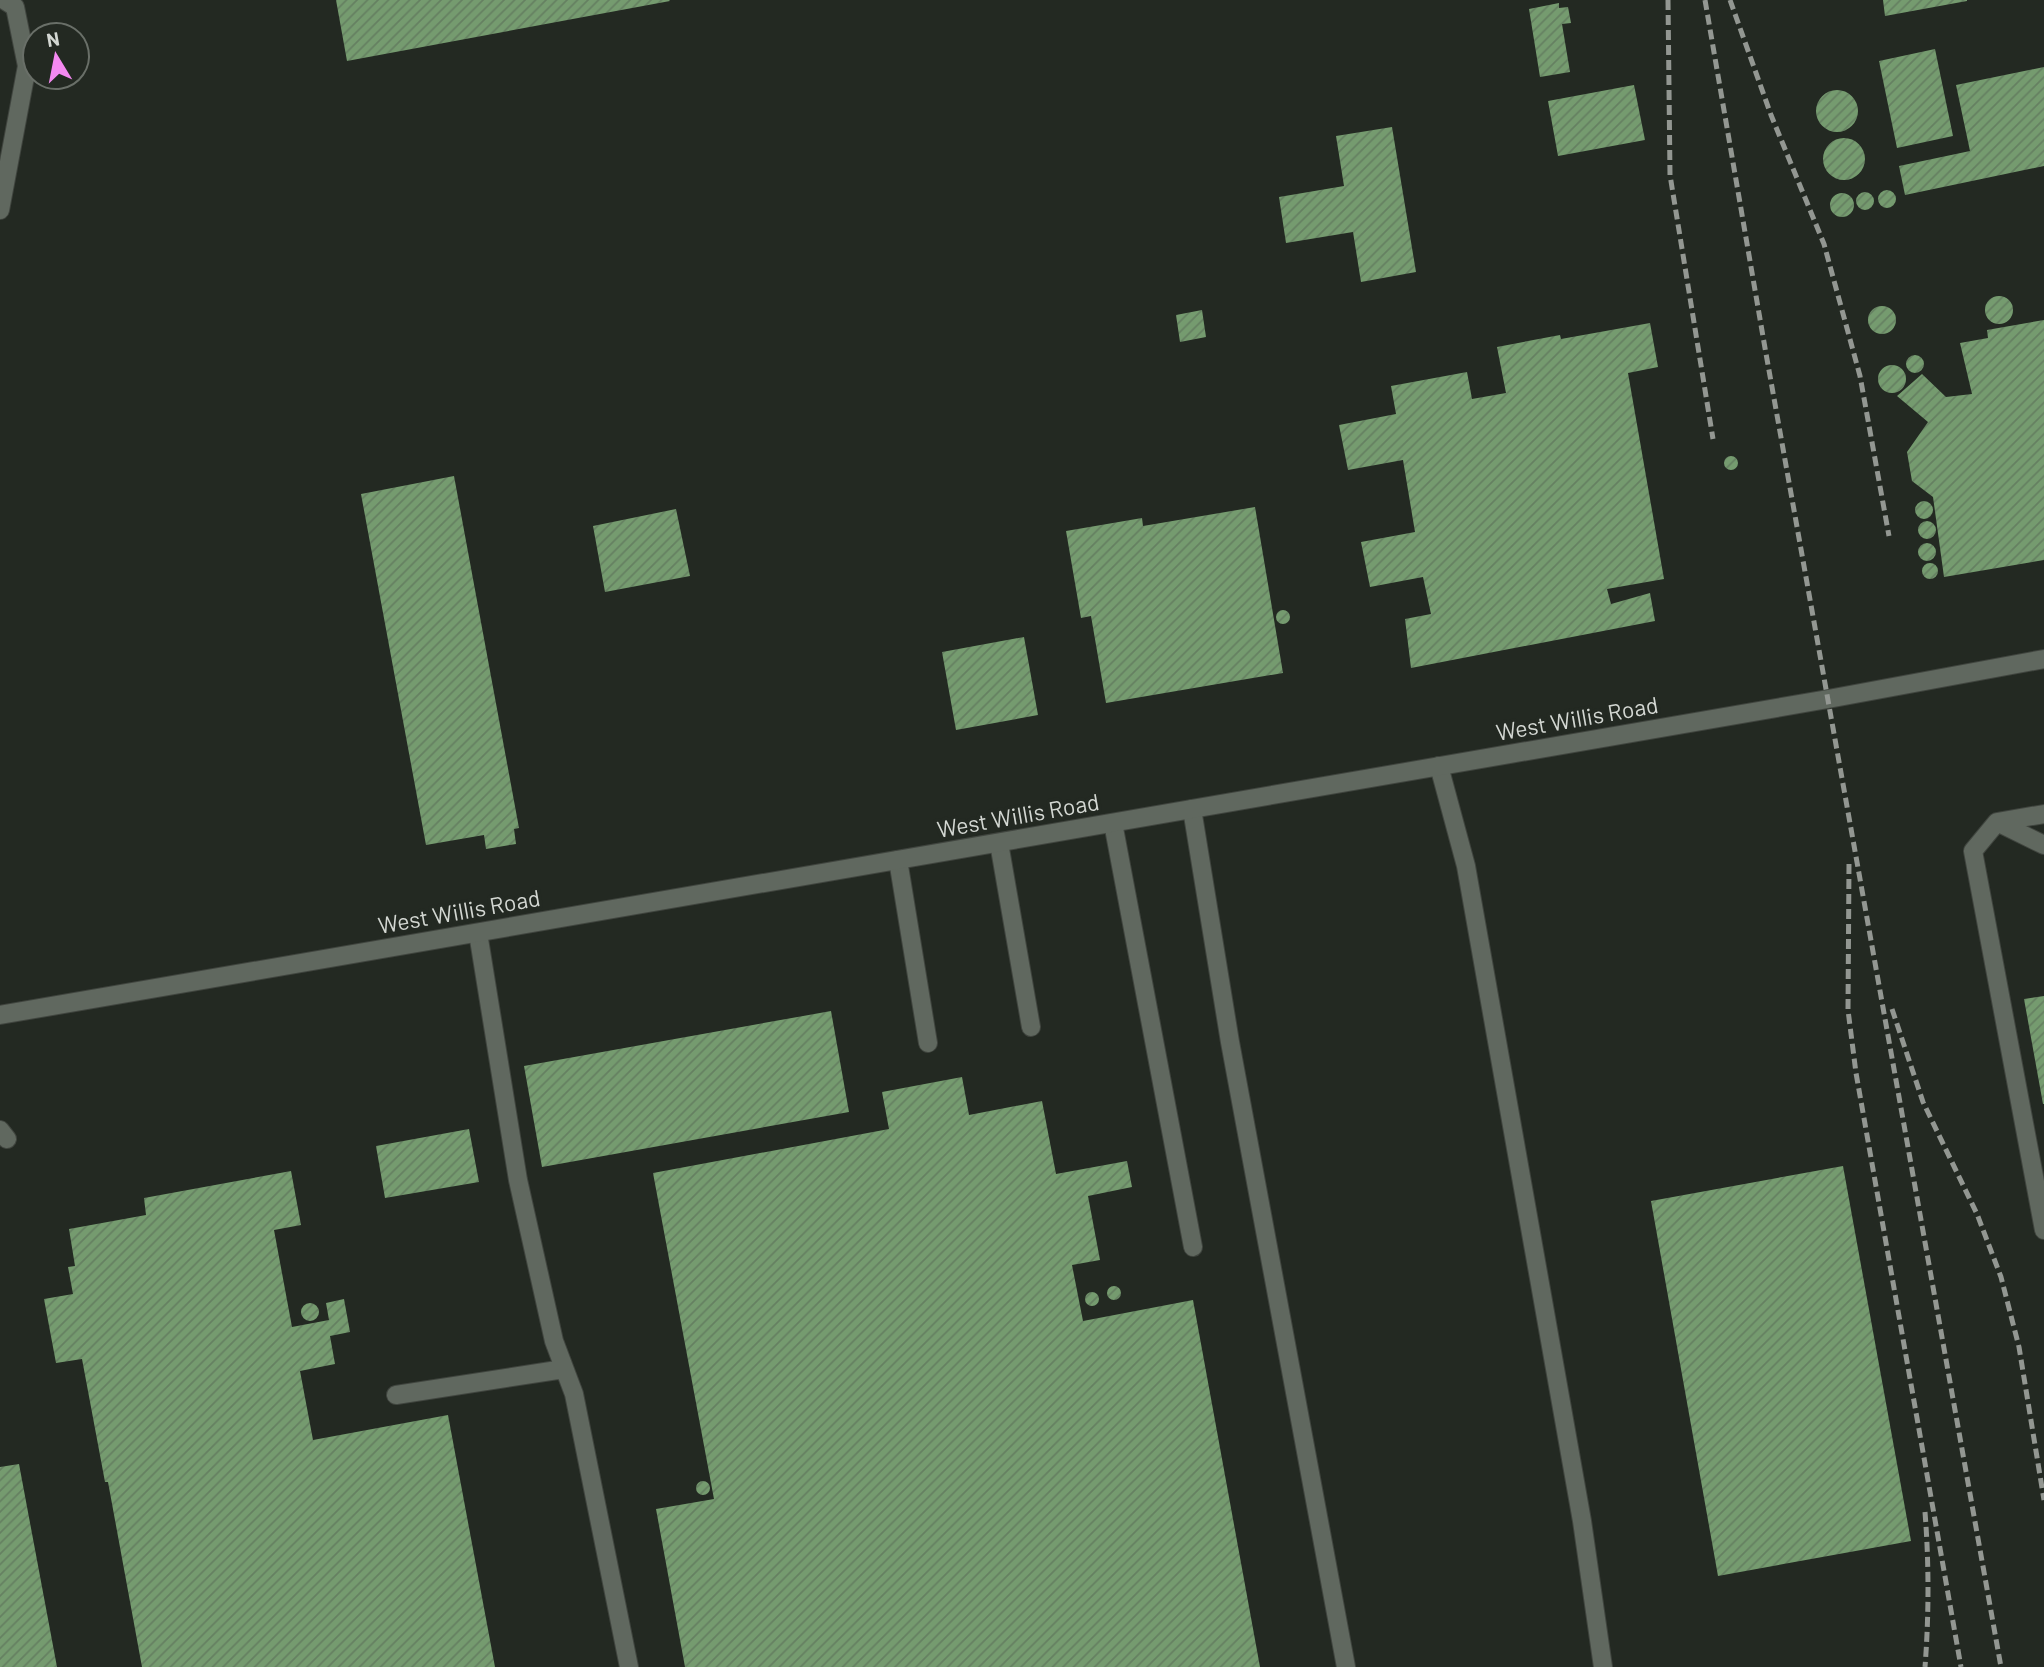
<svg xmlns="http://www.w3.org/2000/svg" width="2044" height="1667" font-family="Barlow,sans-serif">
	<defs>
		<pattern id="building-hatch" width="6" height="6" patternUnits="userSpaceOnUse" patternTransform="scale(1.75)"><rect width="6" height="6" fill="#759b6f"/><path d="M-1 1l2-2M0 6l6-6M5 7l2-2" fill="none" stroke="#658061"/></pattern>
	</defs>
	<rect width="100%" height="100%" fill="#232922"/>
	<path fill="url(#building-hatch)" d="M336,0H669L670,1L347,61Z
		M1883,0H1967V1L1885,16Z
		M1559,3V8L1568,7L1571,23L1562,24L1570,72L1540,77L1529,9Z
		M1935,49L1953,136L1897,148L1879,61Z
		M2044,67V166L1905,195L1899,166L1970,151L1956,85Z
		M1634,85L1645,140L1558,156L1548,101Z
		M1816 111a21 21 0 1 1 42 0a21 21 0 1 1-42 0Z
		M1392,127L1416,272L1361,282L1353,232L1286,243L1279,197L1344,186L1336,136Z
		M1823 159a21 21 0 1 1 42 0a21 21 0 1 1-42 0Z
		M1878 199a9 9 0 1 1 18 0a9 9 0 1 1-18 0Z
		M1856 201a9 9 0 1 1 18 0a9 9 0 1 1-18 0Z
		M1830 205a12 12 0 1 1 24 0a12 12 0 1 1-24 0Z
		M1985 310a14 14 0 1 1 28 0a14 14 0 1 1-28 0Z
		M1868 320a14 14 0 1 1 28 0a14 14 0 1 1-28 0Z
		M1202,310L1206,337L1180,342L1176,315Z
		M2044,320V560L1944,577L1933,497L1912,481L1907,452L1928,422L1897,396L1922,374L1946,397L1972,394L1960,343L1988,338L1987,330Z
		M1650,323L1658,367L1628,373L1664,579L1607,589L1611,604L1650,593L1655,621L1411,668L1405,619L1431,614L1423,577L1370,587L1361,542L1415,532L1403,460L1348,470L1339,425L1396,414L1391,386L1467,372L1472,399L1506,393L1497,347L1560,335L1561,339Z
		M1906 364a9 9 0 1 1 18 0a9 9 0 1 1-18 0Z
		M1878 379a14 14 0 1 1 28 0a14 14 0 1 1-28 0Z
		M1724 463a7 7 0 1 1 14 0a7 7 0 1 1-14 0Z
		M454,476L519,828L514,829L516,844L486,849L484,835L426,845L361,494Z
		M1915 510a9 9 0 1 1 18 0a9 9 0 1 1-18 0Z
		M1255,507L1283,673L1106,703L1091,616L1081,618L1066,531L1142,518L1143,526Z
		M676,509L690,576L605,592L593,526Z
		M1918 530a9 9 0 1 1 18 0a9 9 0 1 1-18 0Z
		M1918 552a9 9 0 1 1 18 0a9 9 0 1 1-18 0Z
		M1922 571a8 8 0 1 1 16 0a8 8 0 1 1-16 0Z
		M1276 617a7 7 0 1 1 14 0a7 7 0 1 1-14 0Z
		M1024,637L1038,715L956,730L942,652Z
		M2044,996V1104H2043L2024,999Z
		M831,1011L849,1112L542,1167L524,1066Z
		M962,1077L969,1115L1042,1101L1056,1174L1127,1161L1132,1187L1088,1196L1100,1260L1072,1265L1083,1321L1193,1300L1260,1667H685L656,1509L714,1499L653,1173L889,1129L882,1092Z
		M469,1129L479,1182L385,1198L376,1146Z
		M1843,1166L1911,1541L1718,1576L1651,1201Z
		M291,1171L301,1225L274,1230L292,1327L329,1320L326,1303L344,1299L350,1332L330,1336L335,1364L300,1371L313,1440L448,1415L495,1667H142L108,1482H105L82,1359L56,1363L44,1299L73,1294L68,1267L75,1266L69,1229L146,1215L144,1198Z
		M1107 1293a7 7 0 1 1 14 0a7 7 0 1 1-14 0Z
		M1085 1299a7 7 0 1 1 14 0a7 7 0 1 1-14 0Z
		M301 1312a9 9 0 1 1 18 0a9 9 0 1 1-18 0Z
		M19,1464L57,1667H0V1467Z
		M696 1488a7 7 0 1 1 14 0a7 7 0 1 1-14 0Z"/>
	<g fill="none" stroke-linecap="round" stroke-linejoin="round">
		<defs>
			<path id="service" d="M0,210L27,66L15,7L4,0
				M1439,766L1466,866L1582,1521L1603,1667
				M1192,809L1230,1042L1346,1667
				M2044,814L1997,822L1973,851L2044,1230
				M1997,822L2044,845
				M1113,823L1193,1247
				M999,843L1031,1027
				M898,860L928,1043
				M478,933L518,1180L554,1341L574,1394L629,1667
				M0,1130L7,1139
				M396,1395L564,1369"/>
			<path id="minor" d="M0,1015L1828,699L2044,659"/>
		</defs>
		<use href="#service" stroke="#40453f" stroke-width="20"/>
		<use href="#minor" stroke="#40453f" stroke-width="20"/>
		<use href="#service" stroke="#60685f" stroke-width="18"/>
		<use href="#minor" stroke="#60685f" stroke-width="18"/>
		<path stroke="#939792" stroke-width="5" stroke-dasharray="10 5" stroke-linecap="butt" d="M1668,0L1670,175L1713,439
			M1705,0L1765,348L2001,1667
			M1730,0L1771,115L1824,244L1860,376L1889,536
			M1849,864L1848,1010L1856,1073L1961,1667
			M1892,1009L1923,1102L1977,1214L2001,1277L2019,1347L2044,1500
			M1925,1512C1929,1563 1929,1615 1925,1667"/>
	</g>
	<g text-anchor="middle" dominant-baseline="central" stroke-width="7" stroke-linejoin="round" paint-order="stroke">
		<g font-size="23" fill="#d3d7d2" stroke="#232922">
			<text transform="translate(1577 718) rotate(-10)">West Willis Road</text>
			<text transform="translate(1018 815) rotate(-10)">West Willis Road</text>
			<text transform="translate(459 911) rotate(-10)">West Willis Road</text>
		</g>
	</g>
	<g transform="translate(56 56) rotate(350)"><circle r="33" fill="#232922" stroke="#696f68" stroke-width="2"/>
	<path d="M0-5L12 26L0 18L-12 26Z" fill="#f489f1"/>
	<text y="-10" font-size="19" font-weight="bold" text-anchor="middle" fill="#d3d7d2">N</text>
	</g>
</svg>
